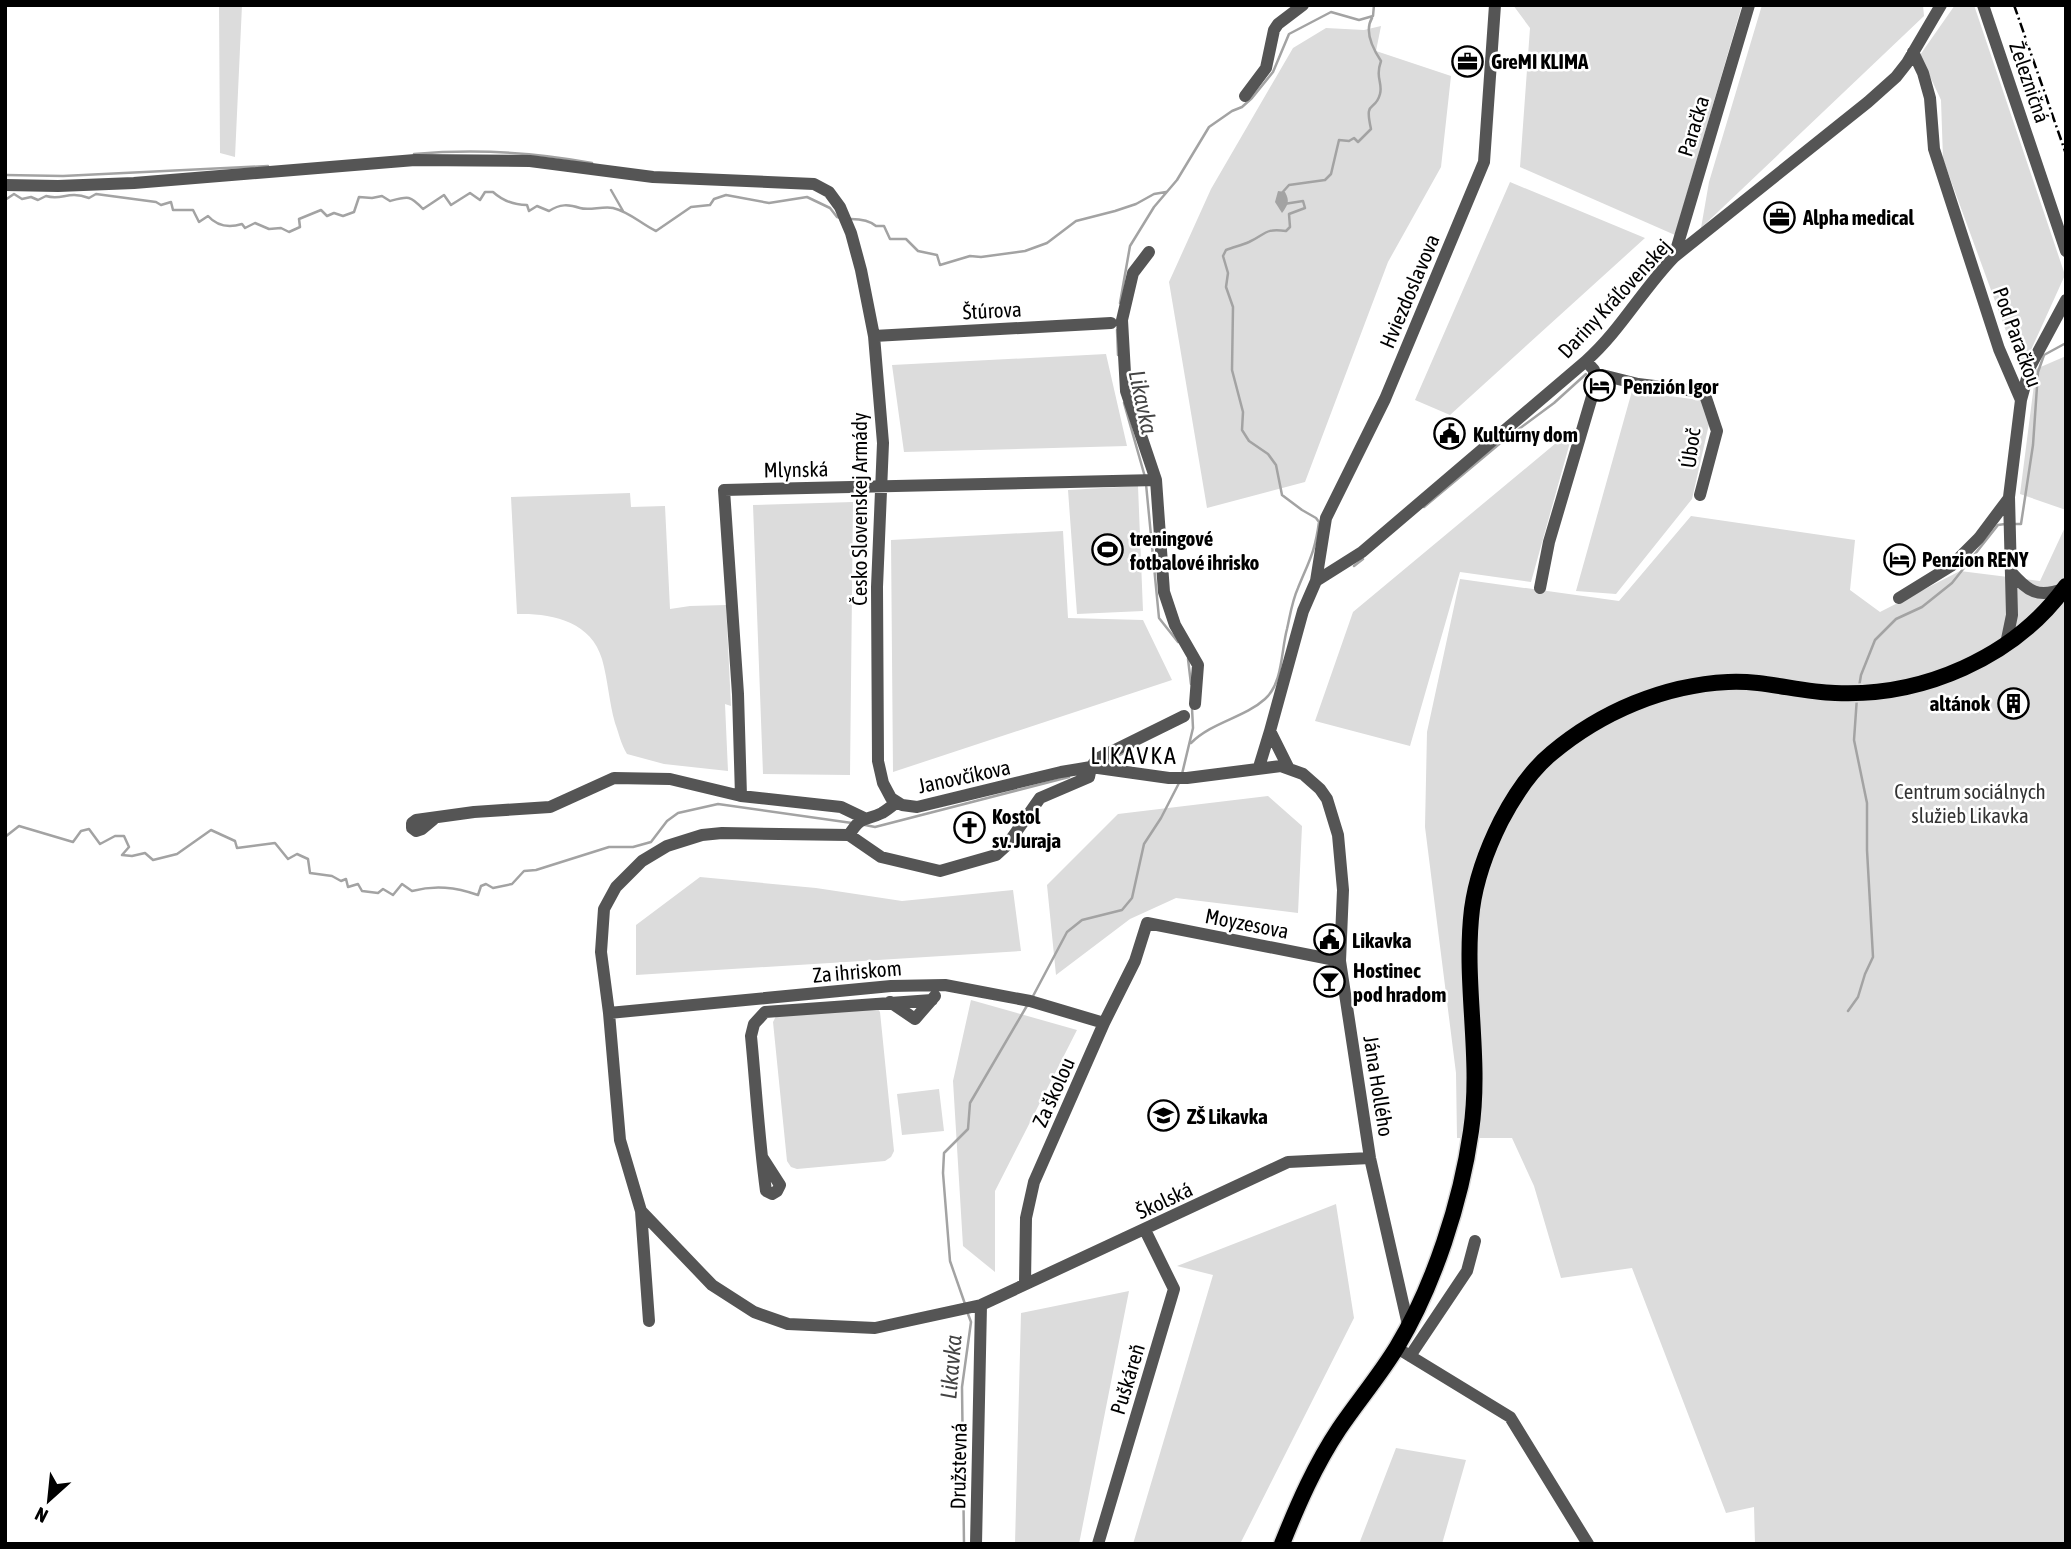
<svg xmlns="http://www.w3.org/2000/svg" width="2071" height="1549" font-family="'Asap Condensed',sans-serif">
	<rect width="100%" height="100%" fill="#fff"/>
	<path fill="#dcdcdc" d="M219,5H242L235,157L220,153Z
		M1513,5H1742L1675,235L1520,167L1530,28Z
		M1762,5H1923L1924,16L1701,228L1709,182Z
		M1955,5H1974L2065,275L2021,372L1943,159L1941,100L1920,55Z
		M1381,26L1376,51L1451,76L1441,167L1388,262L1305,482L1207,508L1169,282L1211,189L1293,48L1326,28L1364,30Z
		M1510,182L1645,238L1450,415L1415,400Z
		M1106,354L1127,446L904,452L892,365Z
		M2066,356V510L2020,494L2036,369Z
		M1632,391L1714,402L1692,499L1616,594L1576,591Z
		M1574,428L1531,582L1460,572L1410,746L1315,721L1353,612Z
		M1138,486L1143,611L1077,614L1068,490Z
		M630,493L631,507L665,506L670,609L690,606L726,605L731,706L725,704L728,771L664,764L627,754C621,744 619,734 615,723C609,702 608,680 602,659C591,621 551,613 517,614L511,497Z
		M853,502L850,775L763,774L753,505Z
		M1691,516L1855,540L1850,590L1880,612L1960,571L2040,581L2066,525V1544H1755L1754,1507L1726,1513L1632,1268L1561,1278L1534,1186L1512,1138H1457L1456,1073L1425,827L1427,732L1460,579L1619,601Z
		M1063,531L1068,618L1143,620L1172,680L893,772L891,540Z
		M1268,796L1302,826L1298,913L1176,898L1130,919L1056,975L1047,885L1118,814Z
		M700,877L816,888L902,901L1013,890L1021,951L636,975V925Z
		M971,1000L1077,1030L995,1191V1272L963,1246L953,1081Z
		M876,1007L880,1012L894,1151L891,1157L885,1161L797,1169L791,1167L787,1161L773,1022L776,1016Z
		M939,1089L944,1131L902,1135L897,1094Z
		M1336,1204L1354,1318L1240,1544H1133L1213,1275L1177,1266Z
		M1129,1291L1079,1544H1015L1021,1313Z
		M1396,1448L1466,1460L1442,1544H1359Z"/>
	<path fill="#a3a3a3" d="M1278,191L1285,192C1290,201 1288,205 1282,213L1275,202Z"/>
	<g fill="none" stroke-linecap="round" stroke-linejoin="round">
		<path stroke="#a3a3a3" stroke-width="2.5" d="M414,154C472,149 534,152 592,163
			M5,175L63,176L268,166
			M611,190L623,211
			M1281,194L1289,185L1325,180L1331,174L1339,140L1349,141L1354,138L1358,142L1371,129C1364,98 1375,113 1380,94C1383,83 1375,78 1381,61C1373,49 1364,31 1372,18
			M5,200L14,194L22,199L31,197L38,200L46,196C63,201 67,190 89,198L96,194L156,202L161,205L171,202L173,210H193L199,222L208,216C217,226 229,228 242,224L245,228L255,223L269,229L281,228L289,232L300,227L299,219L321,210L327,216L334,213L343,216L354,212L359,197L372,198L382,196L390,201C408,196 410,195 423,209L444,195L451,205L470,193L480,200L485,192H493C503,201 513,205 527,205L529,211L537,206L549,211C560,204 568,204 580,208C589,211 602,206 613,208C630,212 641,224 656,231L691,207L710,205L714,199L726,195L769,203L807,197L830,208L837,217L841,218
			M851,219C860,219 869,220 876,226H884L890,239H906L918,251L937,255L940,265L970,256L981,257L1025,251L1047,243L1076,221L1115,211L1136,204L1154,194L1166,192
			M1120,303L1130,246L1154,207L1177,180L1209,127L1232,111L1242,107L1252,98L1273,72L1289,34L1331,12L1359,20L1373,16L1374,5
			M1117,330L1118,355
			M1124,403L1145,477
			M1146,484L1159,618L1178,642
			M1424,507L1504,440L1554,403L1586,374
			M2015,524H2021L2033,445L2038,372L2044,355L2066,343
			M1354,566L1363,559
			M1188,659L1191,684
			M1859,687L1861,675L1875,640L1896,619L1922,607L1952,583L1998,525L2005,524
			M1191,743C1212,722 1244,718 1265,699C1283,683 1281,651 1287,629C1290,616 1292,601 1298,588C1309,561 1315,552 1319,522L1316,518L1302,510L1282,495L1276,465L1268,454L1249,441L1242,430L1243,412L1232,370L1233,307L1226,287L1228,273L1223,256L1226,250C1234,247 1242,245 1249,242C1266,234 1265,228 1286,231L1290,227L1289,214L1305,208L1303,201L1284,204
			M1103,764L1131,749
			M1182,774L1193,728L1192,708
			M865,825L875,827L1069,777
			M5,837L19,826L73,842L81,831L89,829L100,844L115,836H124L129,847L122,855L132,856L145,853L153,860L177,854L211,830L235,841L237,848L275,843L288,859L297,854L308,859L310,873L332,876L341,881L346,879L348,887L358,884L362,891L378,893L383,889L393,895L402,884L412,891C435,885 455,887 478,895L481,886L486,884L493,888L512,884L524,871L536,870L609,847H633L651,842L667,821L678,813L718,804L852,823
			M1032,998L1067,932L1082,920L1122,910L1132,898L1144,844L1161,818L1179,783
			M1848,1011L1858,997L1865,974L1873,957L1867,850V803L1854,740L1857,697
			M965,1304L950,1261L943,1173L944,1153L968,1129L970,1103L1028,1004
			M964,1544L962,1387L971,1322L968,1314"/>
		<defs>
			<path id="major" d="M1282,1544C1298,1504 1315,1465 1339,1429C1358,1401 1380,1375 1397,1347C1434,1285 1461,1202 1471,1131C1482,1057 1463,983 1472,909C1476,879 1487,849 1501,821C1514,796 1530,771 1552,753C1601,712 1664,685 1728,682C1764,680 1799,692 1835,693C1922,697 2014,658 2066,586"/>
		</defs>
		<use href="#major" stroke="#dbdbdb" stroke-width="19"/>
		<path stroke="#555" stroke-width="12" d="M1983,5L2066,251
			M1913,52L1923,73L1930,98L1934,149L1999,349L2021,400L2009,497L2012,615L2006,644
			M1245,96L1266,68L1274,30L1278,24L1303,5
			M5,185L58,186L134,183L415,160L530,161L653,177L814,184L829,192L840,207L851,233L861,270L874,336L883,443L877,587L878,761L883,783L891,798L902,805L917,807L1061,772L1091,767L1169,778H1187L1281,766L1303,774L1320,789L1327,799L1338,835L1343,890L1340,961L1370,1158L1408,1325
			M1674,257L1749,5
			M874,336L1111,323
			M1594,373L1638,384L1704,392L1717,431L1700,495
			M2021,400L2030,367L2066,300
			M1156,480L1164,592L1175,625L1198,665L1195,704
			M2011,572C2029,592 2037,598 2064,589
			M1316,581L1362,552L1586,361C1620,331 1642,290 1674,257L1868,102L1896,77L1907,63L1941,5
			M1540,588L1549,542L1596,383L1594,370L1586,361
			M1899,598L1951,566L1979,538L2009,498
			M1259,767L1270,731
			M1288,767L1270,731L1303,611L1316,581L1326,518L1385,399L1484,162L1495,5
			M864,818L841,807L741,796L738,694L724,490L1156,480L1126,391L1122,320L1133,273L1149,252
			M434,819L422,829L416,831L412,828V823L416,820L474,812L550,807L614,778L670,779L741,796
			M849,835L881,857L940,871L996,855L1007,845L1040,798L1089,777L1091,767L1097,759L1184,716
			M890,1002L915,1019L935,996
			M609,1013L891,986L945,985L1030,1001L1104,1023
			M762,1157L780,1185L777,1191L772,1194L766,1191C759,1140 756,1088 751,1036L754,1024L765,1012L932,1000
			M641,1211L712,1285L754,1312L788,1324L875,1328L981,1305L1288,1162L1370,1158
			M1025,1284L1026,1218L1034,1182L1104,1023L1135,961L1147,923L1340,961
			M649,1321L641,1211L620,1140L609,1013L601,952L604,909L616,887L642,861L667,846L702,835L722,833L849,835C862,814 864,822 882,813C887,810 892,806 897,802
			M1397,1348L1510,1417L1588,1544
			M1410,1356L1467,1271L1475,1241
			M976,1544L981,1305
			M1098,1544L1174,1289L1145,1230"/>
		<use href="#major" stroke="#000" stroke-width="16"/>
		<path stroke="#000" stroke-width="2.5" stroke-dasharray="10 3.5 2 3.5" stroke-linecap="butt" d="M2014,5L2066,154"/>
	</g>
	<defs>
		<symbol id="office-ring" viewBox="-11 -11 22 22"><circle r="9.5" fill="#fff" stroke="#000" stroke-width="1.5"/><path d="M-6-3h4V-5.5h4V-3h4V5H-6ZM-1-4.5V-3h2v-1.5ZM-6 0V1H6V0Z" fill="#000"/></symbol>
		<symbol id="hotel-ring" viewBox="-11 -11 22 22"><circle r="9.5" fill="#fff" stroke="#000" stroke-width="1.5"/><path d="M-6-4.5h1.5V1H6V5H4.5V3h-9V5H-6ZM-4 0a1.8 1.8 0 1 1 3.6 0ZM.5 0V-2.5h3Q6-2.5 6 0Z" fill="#000"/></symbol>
		<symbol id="civic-ring" viewBox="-11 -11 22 22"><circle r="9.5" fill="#fff" stroke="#000" stroke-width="1.5"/><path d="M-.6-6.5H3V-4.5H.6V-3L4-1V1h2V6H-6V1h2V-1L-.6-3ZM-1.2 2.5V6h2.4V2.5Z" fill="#000"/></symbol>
		<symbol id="stadium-ring" viewBox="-11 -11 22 22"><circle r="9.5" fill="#fff" stroke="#000" stroke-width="1.5"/><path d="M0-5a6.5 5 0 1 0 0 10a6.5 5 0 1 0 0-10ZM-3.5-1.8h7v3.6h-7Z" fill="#000"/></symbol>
		<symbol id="building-ring" viewBox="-11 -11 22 22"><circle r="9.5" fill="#fff" stroke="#000" stroke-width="1.5"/><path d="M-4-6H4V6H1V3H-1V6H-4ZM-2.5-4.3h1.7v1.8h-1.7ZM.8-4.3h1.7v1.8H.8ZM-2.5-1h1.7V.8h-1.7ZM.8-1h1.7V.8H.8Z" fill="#000"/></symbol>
		<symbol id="church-ring" viewBox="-11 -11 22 22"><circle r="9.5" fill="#fff" stroke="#000" stroke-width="1.5"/><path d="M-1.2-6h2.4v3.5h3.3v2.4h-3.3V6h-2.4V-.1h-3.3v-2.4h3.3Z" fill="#000"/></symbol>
		<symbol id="bar-ring" viewBox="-11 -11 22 22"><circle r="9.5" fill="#fff" stroke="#000" stroke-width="1.5"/><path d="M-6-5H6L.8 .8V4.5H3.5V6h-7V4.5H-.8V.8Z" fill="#000"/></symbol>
		<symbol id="school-ring" viewBox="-11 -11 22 22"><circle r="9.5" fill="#fff" stroke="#000" stroke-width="1.5"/><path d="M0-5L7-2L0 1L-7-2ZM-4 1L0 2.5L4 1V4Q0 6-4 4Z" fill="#000"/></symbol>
	</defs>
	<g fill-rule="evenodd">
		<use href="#office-ring" x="1450" y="44" width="35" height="35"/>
		<use href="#office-ring" x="1762" y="200" width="35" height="35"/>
		<use href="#hotel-ring" x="1582" y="368" width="35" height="35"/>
		<use href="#civic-ring" x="1432" y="416" width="35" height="35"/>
		<use href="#stadium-ring" x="1090" y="532" width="35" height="35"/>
		<use href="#hotel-ring" x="1882" y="542" width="35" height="35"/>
		<use href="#building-ring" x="1996" y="686" width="35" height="35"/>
		<use href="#church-ring" x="952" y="810" width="35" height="35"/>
		<use href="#civic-ring" x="1312" y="922" width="35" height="35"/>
		<use href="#bar-ring" x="1312" y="964" width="35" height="35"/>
		<use href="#school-ring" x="1146" y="1098" width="35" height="35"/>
	</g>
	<g text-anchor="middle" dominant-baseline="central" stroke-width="5" stroke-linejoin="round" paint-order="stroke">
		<g font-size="21" font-weight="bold" fill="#000" stroke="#fff" text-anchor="start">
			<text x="1491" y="61">GreMI KLIMA</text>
			<text x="1803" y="217">Alpha medical</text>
			<text x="1623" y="386">Penzión Igor</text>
			<text x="1473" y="434">Kultúrny dom</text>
			<text x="1130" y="538">treningové<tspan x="1130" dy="24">fotbalové ihrisko</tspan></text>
			<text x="1922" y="559">Penzion RENY</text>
			<text x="1990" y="703" text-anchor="end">altánok</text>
			<text x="992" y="816">Kostol<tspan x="992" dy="24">sv. Juraja</tspan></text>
			<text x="1352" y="940">Likavka</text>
			<text x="1353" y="970">Hostinec<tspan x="1353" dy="24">pod hradom</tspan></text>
			<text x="1187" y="1116">ZŠ Likavka</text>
		</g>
		<g font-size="21" fill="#000" stroke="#fff">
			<text transform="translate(2030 82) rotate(71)">Železničná</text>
			<text transform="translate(1693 126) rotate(-73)">Paračka</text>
			<text transform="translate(1409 291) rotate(-67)">Hviezdoslavova</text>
			<text transform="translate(1614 298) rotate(-47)">Dariny Kráľovenskej</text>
			<text transform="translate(992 310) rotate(-3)">Štúrova</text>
			<text transform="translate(2018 337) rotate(70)">Pod Paračkou</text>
			<text transform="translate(1690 448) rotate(-82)">Úboč</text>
			<text transform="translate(796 469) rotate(-1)">Mlynská</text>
			<text transform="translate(859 509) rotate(-90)">Česko Slovenskej Armády</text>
			<text transform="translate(964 776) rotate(-12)">Janovčíkova</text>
			<text transform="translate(1247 923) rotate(11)">Moyzesova</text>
			<text transform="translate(857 971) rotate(-5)">Za ihriskom</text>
			<text transform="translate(1379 1086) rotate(81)">Jána Hollého</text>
			<text transform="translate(1053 1092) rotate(-66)">Za školou</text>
			<text transform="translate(1164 1200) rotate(-25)">Školská</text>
			<text transform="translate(1127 1379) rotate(-73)">Puškáreň</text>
			<text transform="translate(958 1466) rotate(-89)">Družstevná</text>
		</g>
		<g font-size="21" fill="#333" stroke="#fff">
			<text x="1970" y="791">Centrum sociálnych<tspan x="1970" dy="24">služieb Likavka</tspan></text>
		</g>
		<g font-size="23" font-style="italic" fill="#444" stroke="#fff">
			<text transform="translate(1143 402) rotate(78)">Likavka</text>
			<text transform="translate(951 1367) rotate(-85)">Likavka</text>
		</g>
		<g font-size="24" letter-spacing="2" fill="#000" stroke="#fff">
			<text x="1134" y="755">LIKAVKA</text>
		</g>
	</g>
	<rect width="2071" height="1549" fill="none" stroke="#000000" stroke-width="14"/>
	<g transform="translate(49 1500) rotate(207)" stroke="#ffffff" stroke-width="5" paint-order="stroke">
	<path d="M0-5L12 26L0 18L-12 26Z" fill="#000000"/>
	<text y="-10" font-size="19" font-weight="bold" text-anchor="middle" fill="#000000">N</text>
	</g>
</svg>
